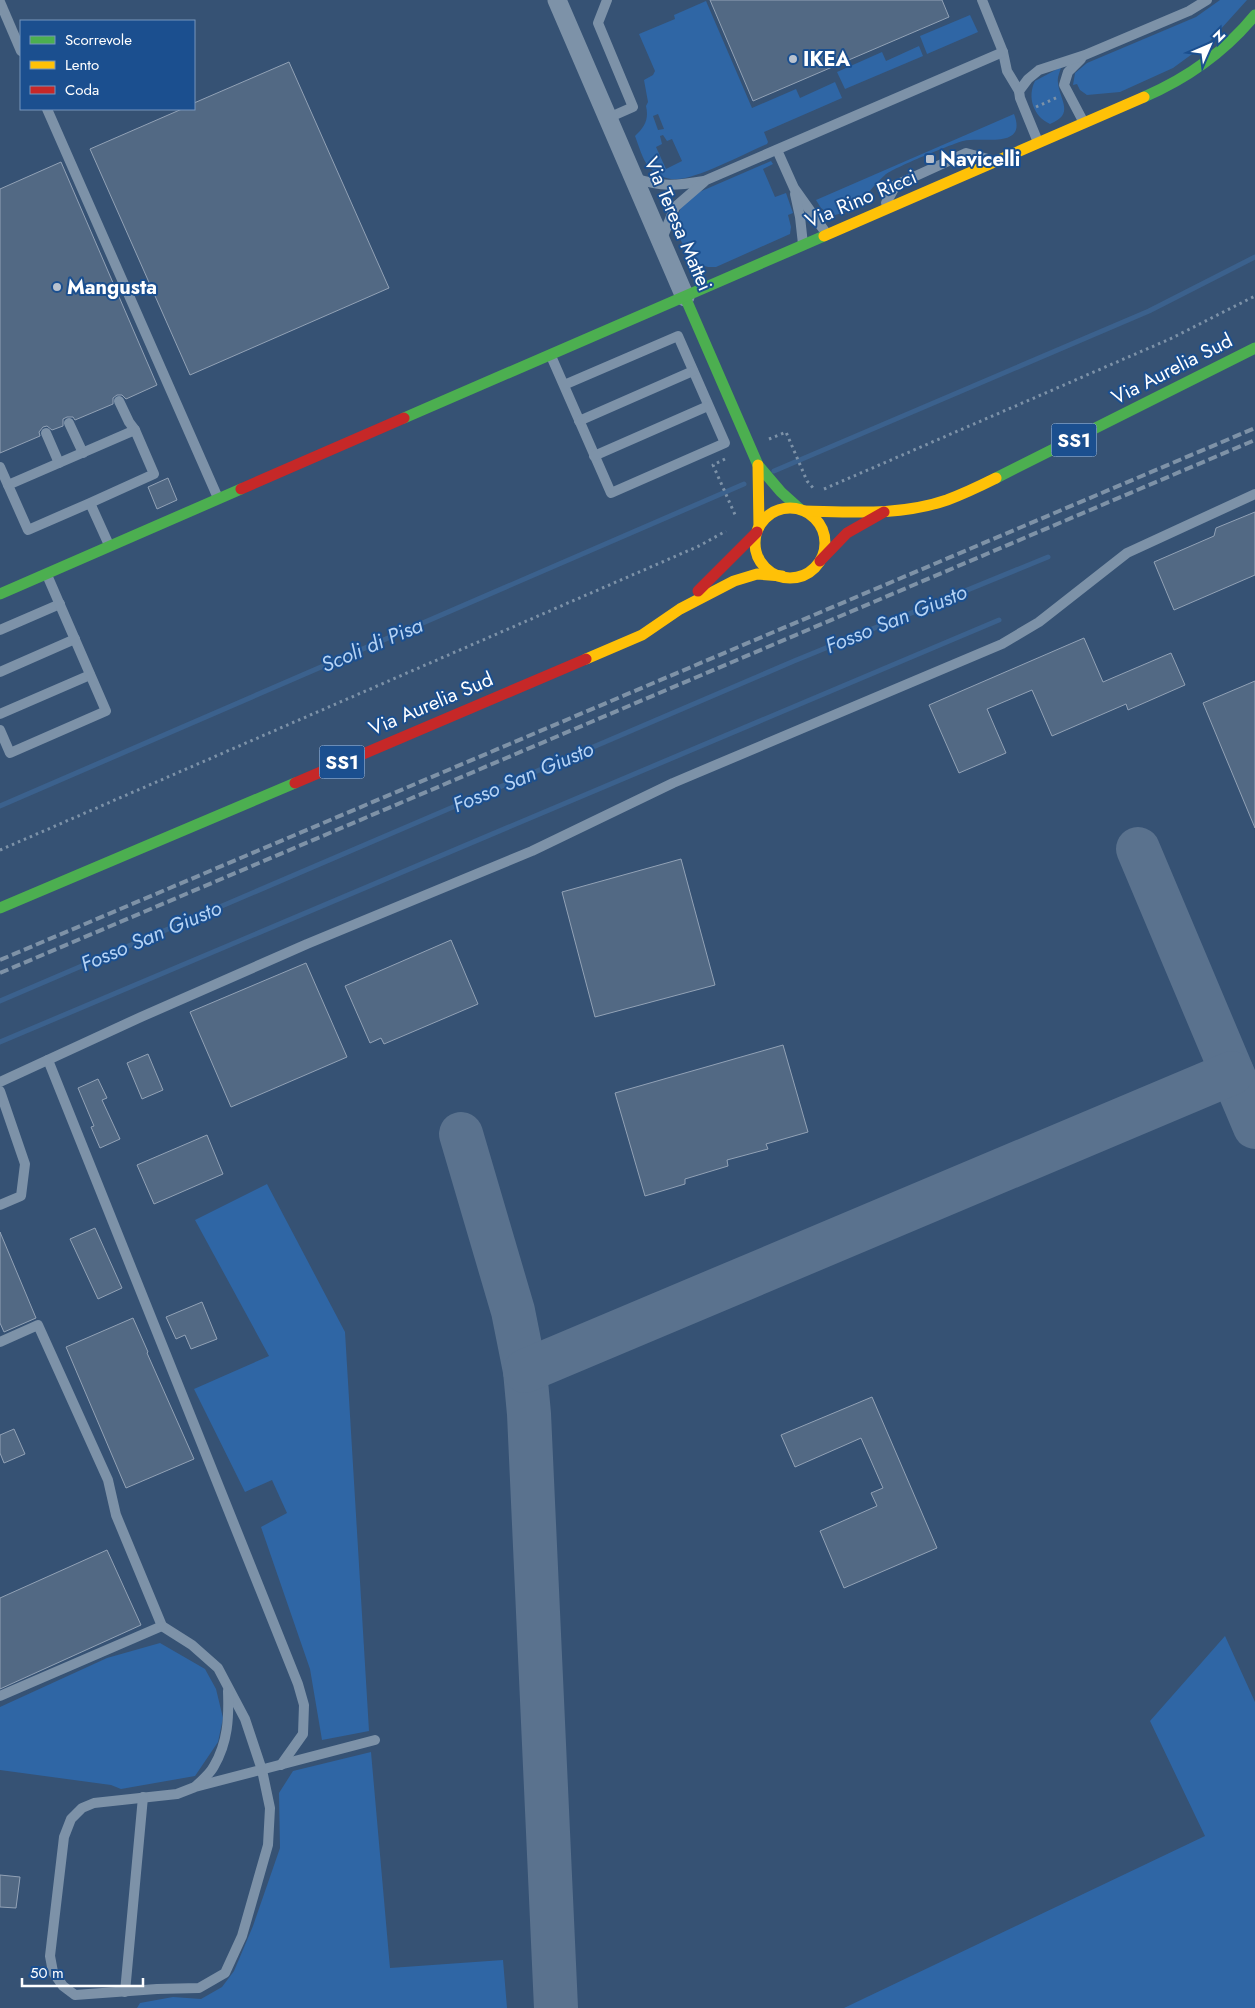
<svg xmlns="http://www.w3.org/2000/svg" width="1255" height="2008" font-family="Jost,sans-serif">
  <rect width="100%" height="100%" fill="#365274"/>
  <g fill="#2f66a5" fill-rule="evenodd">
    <path d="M 1220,0 L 1247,0 L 1210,41 L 1173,68 L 1120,92 L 1087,95 L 1080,90 L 1077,84 L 1073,85 L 1075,73 L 1087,63 L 1196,17 Z"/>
    <path d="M 706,1 L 752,108 L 796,89 L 800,98 L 835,82 L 842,98 L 764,132 L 768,142 L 767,144 C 746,153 697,179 677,179 C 667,180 656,175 649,167 C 642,159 639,146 635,136 C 645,127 649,119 646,106 L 648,102 L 644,80 L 653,75 L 655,71 L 639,34 L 675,19 L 674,15 ZM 658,114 L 664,129 L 658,130 L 653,116 ZM 663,135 L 667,141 L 672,139 L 682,161 L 666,169 L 656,147 L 662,144 L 660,136 Z"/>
    <path d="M 970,15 L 978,32 L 927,54 L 920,36 Z"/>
    <path d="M 919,46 L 923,56 L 845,89 L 837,72 L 882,52 L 886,61 Z"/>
    <path d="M 1061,67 C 1060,72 1057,77 1058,83 C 1060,101 1075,114 1050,124 C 1033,116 1027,97 1035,81 Z"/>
    <path d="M 1014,114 C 1028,150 981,136 963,141 C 952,144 893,168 885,175 C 874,184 865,199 853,208 C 847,212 838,214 832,216 L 821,208 L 816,200 Z"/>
    <path d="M 771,161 L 773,164 L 763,169 L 775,197 L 786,193 L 793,213 L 788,215 L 791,227 L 790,234 L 716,267 L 708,267 L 694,263 L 689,258 L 677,232 L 678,216 L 681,207 L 697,193 Z"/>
    <path d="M 267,1184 L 345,1332 L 369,1731 L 322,1740 L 310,1669 L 261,1527 L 287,1513 L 272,1480 L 245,1492 L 194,1389 L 269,1356 L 195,1220 Z"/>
    <path d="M 1225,1636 L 1255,1702 L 1255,2008 L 844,2008 L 1205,1836 L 1150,1721 Z"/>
    <path d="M 160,1643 L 205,1669 L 216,1689 L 223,1718 L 218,1742 L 195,1776 L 121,1789 L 111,1785 L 0,1770 L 0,1707 L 107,1658 Z"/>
    <path d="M 371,1752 L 390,1968 L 503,1960 L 507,2008 L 137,2008 L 140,2003 L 173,1997 L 201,1999 L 222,1987 L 234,1971 L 253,1926 L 280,1848 L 279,1793 L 293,1771 Z"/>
  </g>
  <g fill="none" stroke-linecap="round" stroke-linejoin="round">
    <g stroke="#3b618d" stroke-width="5">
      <path d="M 774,471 L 1149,311 L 1255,257"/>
      <path d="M 0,806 L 744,484"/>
      <path d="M 0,1001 L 794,661 L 1048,557"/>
      <path d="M 0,1042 L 999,620"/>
    </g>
    <g stroke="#5a728e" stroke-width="44">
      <path d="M 1138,849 L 1255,1127"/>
      <path d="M 461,1134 L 513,1311 L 525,1371 L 529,1414 L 556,2008"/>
      <path d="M 525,1371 L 1232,1073"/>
    </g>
  </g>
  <g fill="#526984" stroke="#92a2b6">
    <path d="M 710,0 L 942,0 L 949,17 L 753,101 Z"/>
    <path d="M 289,62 L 389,288 L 190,375 L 90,149 L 182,109 L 194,109 L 194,103 Z"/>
    <path d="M 61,162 L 157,385 L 126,399 L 122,395 L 117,395 L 113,398 L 113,404 L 75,420 L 73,417 L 67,417 L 63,419 L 63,426 L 52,430 L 47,426 L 43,427 L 39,432 L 40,436 L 0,453 L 0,189 Z"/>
    <path d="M 168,478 L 177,500 L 157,509 L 148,487 Z"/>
    <path d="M 1255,512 L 1255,575 L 1174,610 L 1154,562 L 1214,536 L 1216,528 Z"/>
    <path d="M 1084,638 L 1103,682 L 1171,653 L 1185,685 L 1128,710 L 1126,704 L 1052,736 L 1032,690 L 987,709 L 1006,753 L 959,773 L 929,705 Z"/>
    <path d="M 1255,681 L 1255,828 L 1203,703 Z"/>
    <path d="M 681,859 L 715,985 L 595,1017 L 562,892 Z"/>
    <path d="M 451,940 L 478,1004 L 384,1044 L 381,1038 L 370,1043 L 345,986 Z"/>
    <path d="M 306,963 L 347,1057 L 231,1107 L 190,1012 Z"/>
    <path d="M 783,1045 L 808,1132 L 766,1144 L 768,1149 L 727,1160 L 728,1166 L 685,1179 L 685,1184 L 645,1196 L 615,1093 Z"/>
    <path d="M 148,1054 L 163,1090 L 142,1099 L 127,1063 Z"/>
    <path d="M 98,1079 L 107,1098 L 102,1100 L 120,1139 L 100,1148 L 91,1127 L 94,1126 L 78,1088 Z"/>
    <path d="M 207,1135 L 223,1174 L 154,1204 L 137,1165 Z"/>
    <path d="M 95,1228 L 122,1288 L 98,1299 L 70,1239 Z"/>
    <path d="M 0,1232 L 36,1318 L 4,1332 L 0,1323 Z"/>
    <path d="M 202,1302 L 217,1339 L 191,1349 L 185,1335 L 176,1339 L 166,1317 Z"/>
    <path d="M 133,1318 L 148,1352 L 147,1353 L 194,1459 L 126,1488 L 66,1347 Z"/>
    <path d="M 872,1397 L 937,1548 L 844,1588 L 820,1531 L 877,1506 L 871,1493 L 883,1488 L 861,1438 L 795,1467 L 781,1435 Z"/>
    <path d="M 14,1429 L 25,1454 L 4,1463 L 0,1453 L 0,1435 Z"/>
    <path d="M 107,1550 L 141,1625 L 0,1689 L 0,1598 Z"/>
    <path d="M 0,1875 L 20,1877 L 16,1908 L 0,1907 Z"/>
  </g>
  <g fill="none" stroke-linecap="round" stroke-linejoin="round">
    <g stroke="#7d92a8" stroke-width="3" stroke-dasharray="2.5 4" stroke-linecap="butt">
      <path d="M 1036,107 L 1058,97"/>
      <path d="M 769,439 L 786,432 L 807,481 L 814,489"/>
      <path d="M 725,459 L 713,465 L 736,517"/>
      <path d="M 824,489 L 1170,339 L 1255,296"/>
      <path d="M 0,850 L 699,546 L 726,531"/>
    </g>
    <g stroke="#7d92a8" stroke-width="10">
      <path d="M 607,0 L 598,23 L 633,107 L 608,118"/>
      <path d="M 982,0 L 1003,52 L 1007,71 L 1019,91"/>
      <path d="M 0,2 L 21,51"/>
      <path d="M 1081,59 L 1068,72 L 1064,85 L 1083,121"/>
      <path d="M 47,109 L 218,498"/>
      <path d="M 1038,142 L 1020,98 L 1019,91 L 1028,79 L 1039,70 L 1085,55 L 1189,11 L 1207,0"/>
      <path d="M 777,150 L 794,188 L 826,233"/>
      <path d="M 634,178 C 662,187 675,186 704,181 L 1003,52"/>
      <path d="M 795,194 L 800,217 L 803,244"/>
      <path d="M 886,203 L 896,185 L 966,153 L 988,159"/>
      <path d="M 661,241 L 675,207 L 704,182"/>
      <path d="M 551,356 L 611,493 L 725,443 L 678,336 L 564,385"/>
      <path d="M 119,401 L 129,422 L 135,430"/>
      <path d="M 579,421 L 693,371"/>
      <path d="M 69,423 L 83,453"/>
      <path d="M 46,433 L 59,463"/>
      <path d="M 594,456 L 708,406"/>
      <path d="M 0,467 L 8,485"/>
      <path d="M 90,503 L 28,530 L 8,485 L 135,430 L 154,474 L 90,503 L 109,545"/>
      <path d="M 0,630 L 60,604"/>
      <path d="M 0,672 L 75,639"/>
      <path d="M 0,714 L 90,675"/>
      <path d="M 0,730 L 10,753 L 106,711 L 47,575"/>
      <path d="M 48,1060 L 298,1684 L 304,1705 L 303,1734 L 281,1765"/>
      <path d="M 0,1082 L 141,1017 L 307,944 L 532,851 L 673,783 L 1002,644 L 1039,622 L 1127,553 L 1255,494"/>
      <path d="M 0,1091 L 25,1164 L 21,1196 L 0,1205"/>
      <path d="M 0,1342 L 38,1325 L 108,1480 L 116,1515 L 162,1626 L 0,1696"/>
      <path d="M 162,1626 L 192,1645 L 218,1668 L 245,1719 L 262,1770 L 270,1808 L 268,1845 L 242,1936 L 225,1973 L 199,1988 L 157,1989 L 75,1995 L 63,1986 L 53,1972 L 50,1956 L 64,1837 L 71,1819 L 82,1808 L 94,1803 L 177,1794 L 195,1787 L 375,1740"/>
      <path d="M 196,1786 C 202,1780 210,1774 214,1766 C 228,1742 229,1718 228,1691"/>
      <path d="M 125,1992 L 143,1797"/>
    </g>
    <path stroke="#7d92a8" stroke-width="19" d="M 557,0 L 685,297"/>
    <g stroke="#4caf50" stroke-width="11">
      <path d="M 1144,97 C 1188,78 1224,53 1255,15"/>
      <path d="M 685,297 L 758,465 L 781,492 L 801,510"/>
      <path d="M 404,418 L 824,236"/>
      <path d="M 996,478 L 1255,348"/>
      <path d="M 0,594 L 241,489"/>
      <path d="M 0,908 L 295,783"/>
    </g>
    <g stroke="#ffc107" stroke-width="11">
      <path d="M 824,236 L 1144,97"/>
      <path d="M 758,465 L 759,527"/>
      <circle cx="790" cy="543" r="35"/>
      <path d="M 805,511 C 852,512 901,516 947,500 C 963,494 980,486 996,478"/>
      <path d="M 586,659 L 642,635 L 680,609 L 734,581 L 757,574 L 782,576"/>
    </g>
    <g stroke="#c62828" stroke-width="11">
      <path d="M 241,489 L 404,418"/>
      <path d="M 820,561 L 847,533 L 884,512"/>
      <path d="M 698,591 L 757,532"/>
      <path d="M 295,783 L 586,659"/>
    </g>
    <g stroke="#7e92a7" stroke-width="4" stroke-dasharray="9 4" stroke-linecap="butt">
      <path d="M 0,960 L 1255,428"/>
      <path d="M 0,973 L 1255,440"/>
    </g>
  </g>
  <g fill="#b9c2ce" stroke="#1b4f8f" stroke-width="2">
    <circle cx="793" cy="59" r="5"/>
    <rect x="925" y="154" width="10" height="10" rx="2.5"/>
    <circle cx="57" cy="287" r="5"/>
  </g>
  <g text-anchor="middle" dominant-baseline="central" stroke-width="4" stroke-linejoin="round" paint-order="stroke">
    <g fill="#1b4f8f" stroke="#bbcadd" stroke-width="1">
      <rect x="1051.5" y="423.5" width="45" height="33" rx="4"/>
      <rect x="319.5" y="745.5" width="45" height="33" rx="4"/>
    </g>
    <g font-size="19" font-weight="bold" fill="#fff">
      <text x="1074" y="440">SS1</text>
      <text x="342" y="762">SS1</text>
    </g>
    <g font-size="20" font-weight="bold" fill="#fff" stroke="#1b4f8f" text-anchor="start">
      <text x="803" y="59">IKEA</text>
      <text x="940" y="159">Navicelli</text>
      <text x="67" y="287">Mangusta</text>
    </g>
    <g font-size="20" fill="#fff" stroke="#1b4f8f">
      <text transform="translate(861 199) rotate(-23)">Via Rino Ricci</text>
      <text transform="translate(678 224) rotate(67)">Via Teresa Mattei</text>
      <text transform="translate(1172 369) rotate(-27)">Via Aurelia Sud</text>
      <text transform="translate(431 704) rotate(-23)">Via Aurelia Sud</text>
    </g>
    <g font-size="21" font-style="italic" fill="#b5d3f5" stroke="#1b4f8f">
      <text transform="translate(896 619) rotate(-22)">Fosso San Giusto</text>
      <text transform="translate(372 645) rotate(-23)">Scoli di Pisa</text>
      <text transform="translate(523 777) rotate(-23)">Fosso San Giusto</text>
      <text transform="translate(151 936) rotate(-23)">Fosso San Giusto</text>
    </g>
  </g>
  <rect x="20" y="20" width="175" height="90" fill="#1b4f8f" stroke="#7695bc"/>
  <rect x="30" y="36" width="25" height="8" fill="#4caf50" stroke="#7695bc"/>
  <text x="65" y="45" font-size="15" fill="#ffffff">Scorrevole</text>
  <rect x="30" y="61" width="25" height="8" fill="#ffc107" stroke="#7695bc"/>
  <text x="65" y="70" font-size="15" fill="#ffffff">Lento</text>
  <rect x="30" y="86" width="25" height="8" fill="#c62828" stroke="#7695bc"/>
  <text x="65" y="95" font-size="15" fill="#ffffff">Coda</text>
  <g transform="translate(1210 45) rotate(45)" stroke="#1b4f8f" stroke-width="4" paint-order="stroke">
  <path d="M0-4L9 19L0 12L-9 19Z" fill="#ffffff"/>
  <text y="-8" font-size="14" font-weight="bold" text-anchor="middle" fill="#ffffff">N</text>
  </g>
  <path d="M22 1978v8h121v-8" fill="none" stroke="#ffffff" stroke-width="2.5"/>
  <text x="30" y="1978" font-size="15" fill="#ffffff" stroke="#1b4f8f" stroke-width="4" paint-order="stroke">50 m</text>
</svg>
